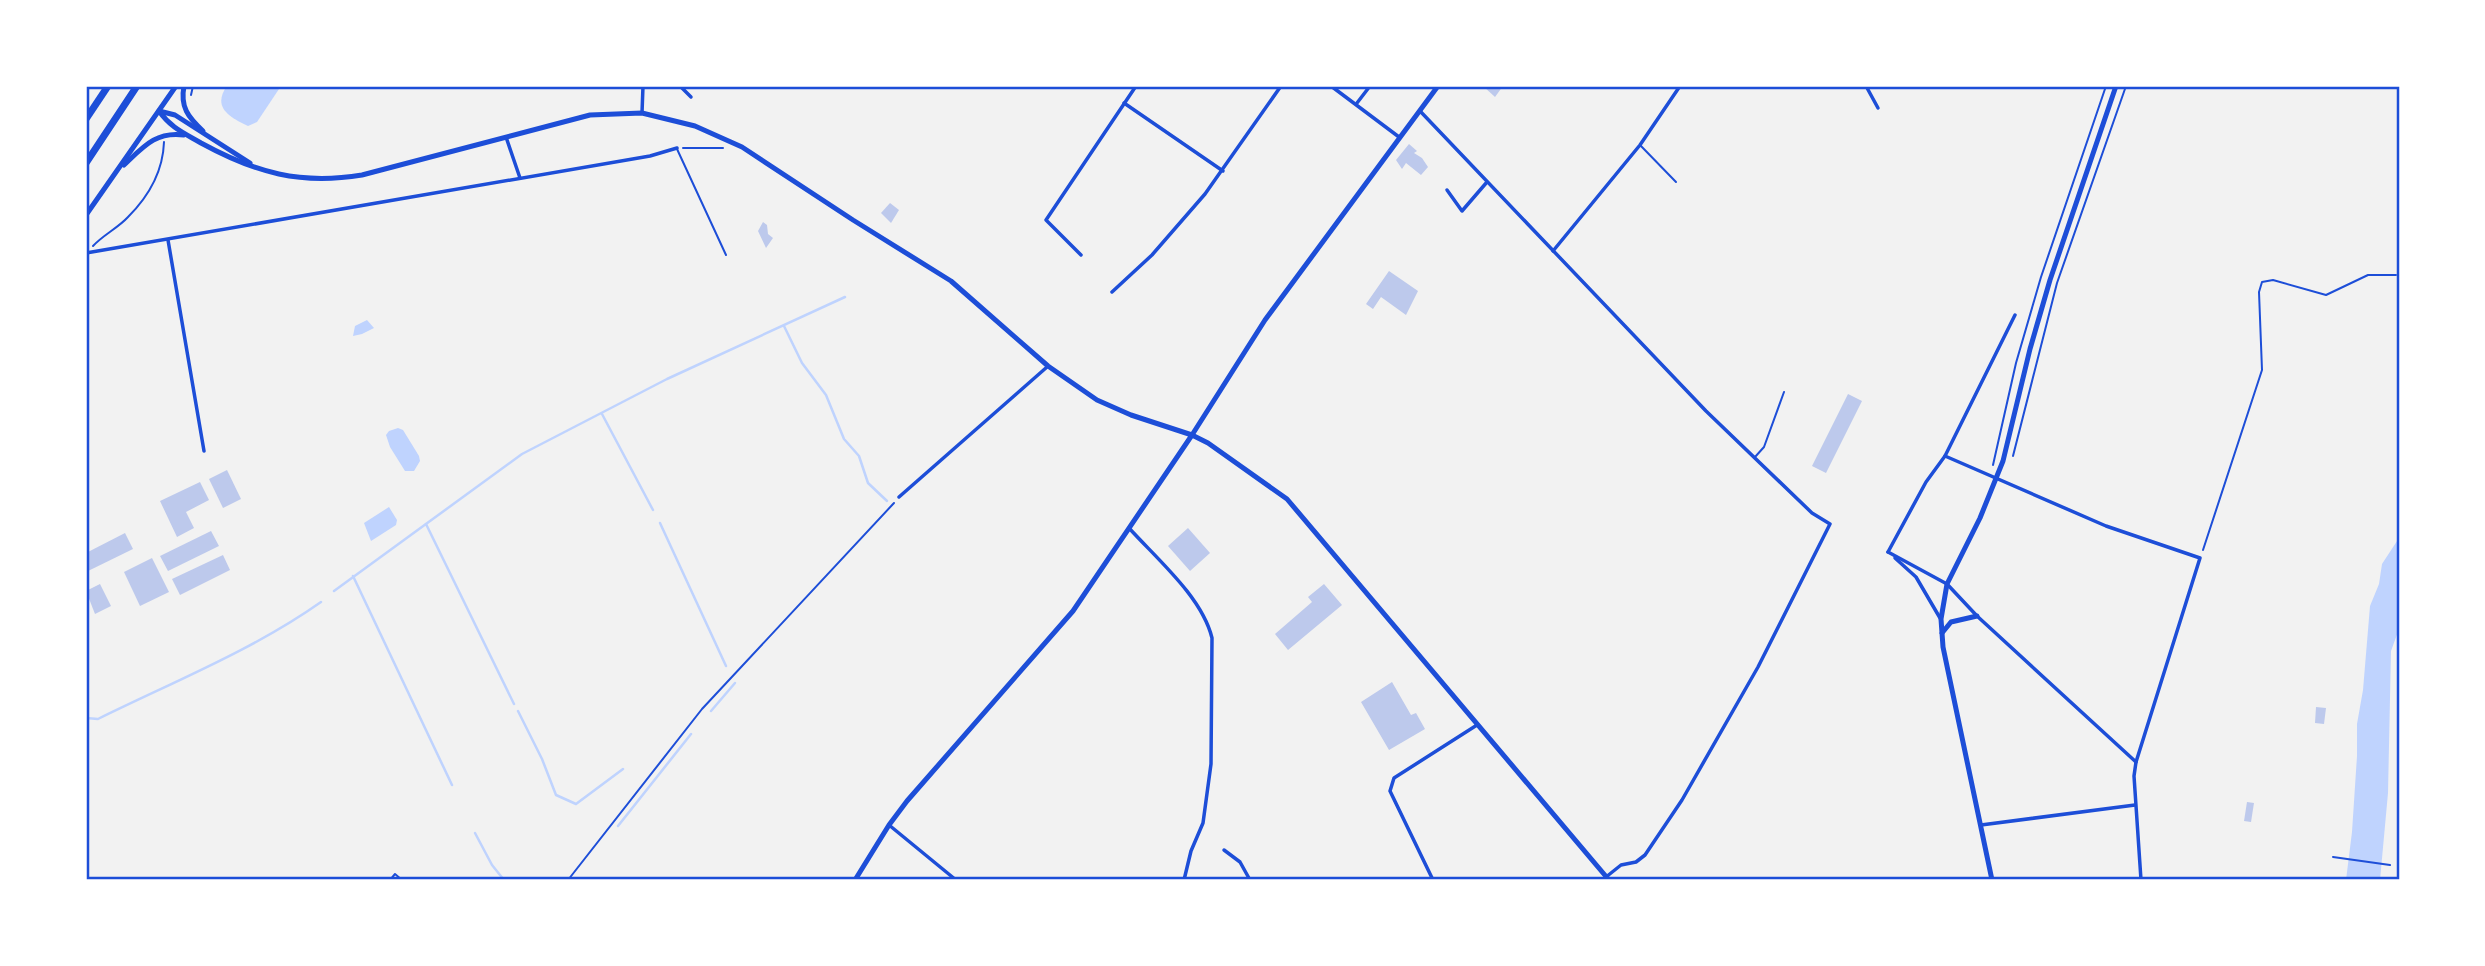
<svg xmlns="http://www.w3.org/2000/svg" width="2485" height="966" font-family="Ubuntu,sans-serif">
  <rect width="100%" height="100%" fill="#f2f2f2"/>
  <g fill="#bfd3fe">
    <path d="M 227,86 L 281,86 L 257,122 L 248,126 C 229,117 212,107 227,86 Z"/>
    <path d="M 367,320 L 374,328 L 362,334 L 353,336 L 355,326 Z"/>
    <path d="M 398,428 L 403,430 L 419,456 L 420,461 L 414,471 L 405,471 L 390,447 L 386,435 L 389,431 Z"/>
    <path d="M 389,507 L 397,520 L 396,525 L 371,541 L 364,523 Z"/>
    <path d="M 2399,538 L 2399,629 L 2391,651 L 2388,793 L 2380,880 L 2346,880 L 2352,832 L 2357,756 L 2357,724 L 2363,690 L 2370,606 L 2379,584 L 2382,564 Z"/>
  </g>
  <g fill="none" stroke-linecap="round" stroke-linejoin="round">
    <g stroke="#bfd3fe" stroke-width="2.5">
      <path d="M 784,326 L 802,363 L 826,395 L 844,439 L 859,456 L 868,483 L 887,501"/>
      <path d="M 602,414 L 653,510"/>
      <path d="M 660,523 L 726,666"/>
      <path d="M 426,524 L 514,704"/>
      <path d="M 353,576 L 452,785"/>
      <path d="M 334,591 L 522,454 L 667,379 L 845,297"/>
      <path d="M 518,711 L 542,759 L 556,795 L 576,804 L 623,769"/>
      <path d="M 711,711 L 735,683"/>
      <path d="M 86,718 L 98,719 C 173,682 253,650 321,602"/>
      <path d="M 618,826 L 691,734"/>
      <path d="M 475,833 L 492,865 L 504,880"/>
    </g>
  </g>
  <g fill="#bdc9ec">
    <path d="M 1483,86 L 1503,86 L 1495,97 Z"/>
    <path d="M 1409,144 L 1417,151 L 1414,153 L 1422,158 L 1428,167 L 1421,175 L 1406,163 L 1402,169 L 1396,160 Z"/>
    <path d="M 890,203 L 899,210 L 891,223 L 881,213 Z"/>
    <path d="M 763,222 L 767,225 L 768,234 L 773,238 L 766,248 L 758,231 Z"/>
    <path d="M 1389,271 L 1418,291 L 1406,315 L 1381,297 L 1373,309 L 1366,304 Z"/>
    <path d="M 1848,394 L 1862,401 L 1826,473 L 1812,466 Z"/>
    <path d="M 227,470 L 241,499 L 223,508 L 209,479 Z"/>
    <path d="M 200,482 L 209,500 L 186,512 L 194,528 L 177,537 L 160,501 Z"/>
    <path d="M 1188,528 L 1210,553 L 1190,571 L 1168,546 Z"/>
    <path d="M 211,531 L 219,546 L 168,571 L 160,556 Z"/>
    <path d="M 125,533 L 133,549 L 86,572 L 86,553 Z"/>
    <path d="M 223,555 L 230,570 L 180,595 L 172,579 Z"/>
    <path d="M 152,558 L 169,592 L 140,606 L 124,572 Z"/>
    <path d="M 100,584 L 111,606 L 95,614 L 86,591 Z"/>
    <path d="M 1324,584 L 1342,605 L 1288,650 L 1275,634 L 1312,602 L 1308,597 Z"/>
    <path d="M 1392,682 L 1411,715 L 1416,713 L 1425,729 L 1389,750 L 1361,702 Z"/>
    <path d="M 2316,707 L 2326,708 L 2324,724 L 2315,723 Z"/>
    <path d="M 2247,802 L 2254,803 L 2251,822 L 2244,821 Z"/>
  </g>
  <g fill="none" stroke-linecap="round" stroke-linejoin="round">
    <g stroke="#1d4ed8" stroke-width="2">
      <path d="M 191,95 L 193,86"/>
      <path d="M 683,148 L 723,148"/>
      <path d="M 93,246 C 103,235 118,228 128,217 C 149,196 163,171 164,142"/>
      <path d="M 2013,456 L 2057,283 L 2126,86"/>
      <path d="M 1993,465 L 2016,363 L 2041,277 L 2106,86"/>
      <path d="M 2203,550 L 2262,370 L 2259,292 L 2262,282 L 2273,280 L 2326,295 L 2368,275 L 2396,275"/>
      <path d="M 2333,857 L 2390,865"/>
      <path d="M 390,880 L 395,874 L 402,880"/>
      <path d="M 568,880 L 702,709 L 894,503"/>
    </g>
    <g stroke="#1d4ed8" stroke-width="2">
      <path d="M 1640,145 L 1676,182"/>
      <path d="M 677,149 L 726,255"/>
      <path d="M 1755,457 L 1764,447 L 1784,392"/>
    </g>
    <g stroke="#1d4ed8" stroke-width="3.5">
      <path d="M 680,86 L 691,97"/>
      <path d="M 1331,86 L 1399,137"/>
      <path d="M 1866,86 L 1878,108"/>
      <path d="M 1124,103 L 1223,171"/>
      <path d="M 1357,103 L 1370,86"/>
      <path d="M 1420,111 L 1706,411 L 1812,513 L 1830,524 L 1758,667 L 1682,800 L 1645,855 L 1636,862 L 1621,865 L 1606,877"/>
      <path d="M 642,113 L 643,86"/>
      <path d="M 506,137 L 520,178"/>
      <path d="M 1447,190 L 1462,211 L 1487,182"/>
      <path d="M 168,240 L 204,451"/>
      <path d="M 1553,251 L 1640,145 L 1680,86"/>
      <path d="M 86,253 L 650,156 L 677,148"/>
      <path d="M 1081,255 L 1046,220 L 1136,86"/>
      <path d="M 1112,292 L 1152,255 L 1205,194 L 1281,86"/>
      <path d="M 1945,456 L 2106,526 L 2200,558 L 2136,762 L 2134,776 L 2141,880"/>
      <path d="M 899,497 L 1047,367"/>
      <path d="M 1129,528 C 1157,559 1202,597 1212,638 L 1211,764 L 1203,823 L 1191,851 L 1184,880"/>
      <path d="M 1888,552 L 1947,584 L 1977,616 L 2136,762"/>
      <path d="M 1888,552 L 1926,482 L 1945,456 L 2015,315"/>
      <path d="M 1895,558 L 1916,577 L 1940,618"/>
      <path d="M 889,825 L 956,880"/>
      <path d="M 1981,825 L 2135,805"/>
      <path d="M 1224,850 L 1240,862 L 1250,880"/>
      <path d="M 1433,880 L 1390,791 L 1394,778 L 1477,725"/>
    </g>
    <path stroke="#1d4ed8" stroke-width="5" d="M 855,880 L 889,825 L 907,801 L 1073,611 L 1192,435 L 1208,443 L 1287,499 L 1609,880"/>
    <g stroke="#1d4ed8" stroke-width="5">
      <path d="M 184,86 C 180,107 188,117 203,131"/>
      <path d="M 159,111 C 171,128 184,133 201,143 C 256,173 300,185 362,175 L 590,115 L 642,113 L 695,126 L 742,147 L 853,220 L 951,281 L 1048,366 L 1097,400 L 1131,415 L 1192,435 L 1265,320 L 1438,86"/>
      <path d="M 159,111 L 175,115 L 250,163"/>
      <path d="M 124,165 C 143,147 156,131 184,135"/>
      <path d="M 86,215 L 176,86"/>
      <path d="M 1942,633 L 1951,622 L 1977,616"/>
      <path d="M 1992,880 L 1943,647 L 1941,619 L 1947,584 L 1980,518 L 2003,461 L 2030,349 L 2050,280 L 2116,86"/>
    </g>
    <g stroke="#1d4ed8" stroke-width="7">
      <path d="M 86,119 L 108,86"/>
      <path d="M 86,163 L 137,86"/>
    </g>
  </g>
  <rect width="2485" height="966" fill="none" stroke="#ffffff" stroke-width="175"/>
  <rect x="88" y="88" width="2310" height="790" fill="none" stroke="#1d4ed8" stroke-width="2.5"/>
</svg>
